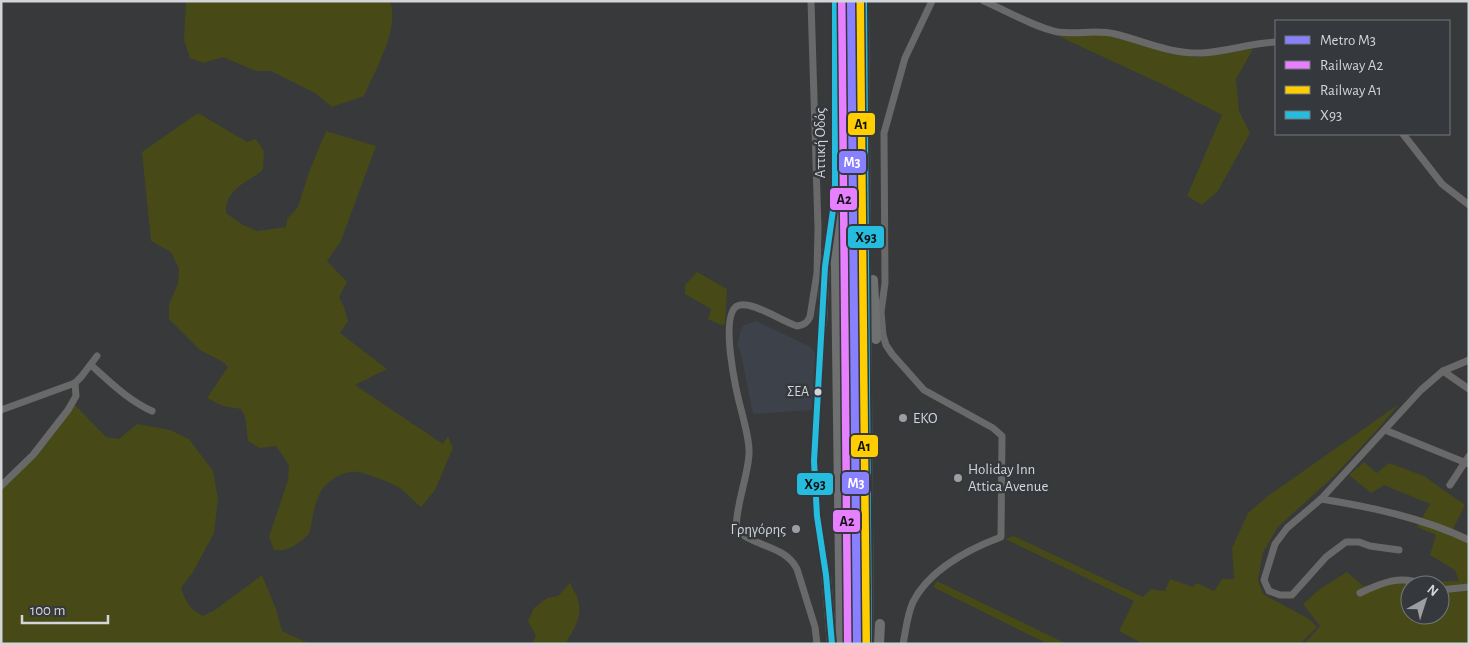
<svg xmlns="http://www.w3.org/2000/svg" width="1470" height="645" font-family="'Alegreya Sans',sans-serif">
  <rect width="100%" height="100%" fill="#37393b"/>
  <g fill="#3c414a">
    <path d="M 840,1 L 855,1 L 861,644 L 846,644 Z"/>
    <path d="M 756,321 L 809,346 L 815,352 L 817,358 L 813,410 L 753,414 L 740,350 L 737,345 L 741,330 L 744,325 Z"/>
  </g>
  <g fill="#474a16" fill-rule="evenodd">
    <path d="M 186,1 L 390,1 C 400,29 375,70 364,96 L 332,107 L 315,93 L 271,71 L 256,71 L 223,57 L 203,63 L 190,58 L 184,40 Z"/>
    <path d="M 1101,34 L 1165,51 L 1196,57 L 1253,49 L 1236,79 L 1239,111 L 1250,133 L 1218,191 L 1202,205 L 1187,196 L 1222,115 L 1168,87 L 1058,36 Z"/>
    <path d="M 198,113 L 247,142 L 256,139 L 264,151 L 263,170 C 247,183 225,189 226,213 L 243,225 L 257,231 L 286,227 L 287,219 L 298,207 L 309,172 L 326,131 L 376,146 L 341,241 L 327,261 L 347,282 L 339,297 L 344,307 L 348,321 L 340,333 L 387,369 L 355,385 L 443,444 L 448,436 L 453,448 L 435,490 L 421,507 C 412,501 407,492 398,487 C 392,483 365,473 358,472 C 344,470 326,481 320,493 C 313,506 313,520 309,534 C 298,544 289,552 274,550 L 269,537 L 288,480 L 289,465 L 276,446 L 259,448 L 248,441 L 245,416 L 241,409 L 223,406 L 207,398 L 228,367 L 223,362 L 200,350 L 169,319 L 169,305 L 178,283 L 179,269 L 171,252 L 151,241 L 142,152 Z"/>
    <path d="M 697,272 L 727,289 L 725,324 L 721,325 L 708,319 L 711,309 L 685,294 L 685,285 Z"/>
    <path d="M 1399,404 L 1378,429 L 1333,477 L 1278,527 L 1263,552 L 1258,580 L 1263,594 L 1309,619 L 1317,627 L 1300,644 L 1143,644 L 1119,631 L 1134,601 L 1005,539 L 1014,536 L 1143,597 L 1151,589 L 1165,591 L 1170,579 L 1193,587 L 1197,583 L 1214,591 L 1222,579 L 1234,579 L 1232,548 L 1248,513 L 1268,496 Z"/>
    <path d="M 75,405 L 106,437 L 119,439 L 137,424 L 170,430 L 189,439 L 213,471 L 218,499 L 214,533 L 193,572 L 181,588 C 185,601 191,610 203,616 L 215,610 L 262,575 L 276,609 L 282,631 L 310,644 L 1,644 L 1,489 C 31,465 53,435 75,405 Z"/>
    <path d="M 1364,462 L 1377,473 L 1389,463 L 1424,476 L 1465,505 L 1453,529 L 1469,536 L 1469,644 L 1304,644 L 1320,626 L 1303,604 L 1320,589 L 1347,572 L 1363,586 L 1394,583 L 1459,581 L 1455,570 L 1430,555 L 1436,535 L 1417,527 L 1430,504 L 1384,485 L 1371,493 L 1349,475 ZM 1410,585 L 1440,585 L 1440,615 L 1410,615 Z"/>
    <path d="M 937,581 L 1067,644 L 1048,644 L 933,587 Z"/>
    <path d="M 571,582 C 571,589 575,591 577,597 C 584,616 574,629 565,644 L 532,644 L 536,636 L 528,621 L 534,608 L 547,598 L 558,596 Z"/>
  </g>
  <g fill="none" stroke-linecap="round" stroke-linejoin="round">
    <g stroke="#686968" stroke-width="7">
      <path d="M 811,1 L 818,228 L 817,273 L 810,317 C 807,323 804,325 797,326 C 783,322 750,299 737,306 C 719,317 737,395 742,413 C 745,426 750,441 749,455 C 747,480 736,504 736,530 C 754,547 785,545 797,569 L 815,627 L 817,644"/>
      <path d="M 984,1 C 1007,11 1034,27 1058,32 C 1077,35 1096,29 1115,34 C 1144,41 1170,54 1201,53 C 1226,52 1251,43 1276,42"/>
      <path d="M 1403,134 L 1442,184 L 1469,205"/>
      <path d="M 91,365 C 110,382 128,400 152,411"/>
      <path d="M 1443,371 L 1469,389"/>
      <path d="M 1,410 L 75,383 L 81,377 L 97,356"/>
      <path d="M 1385,430 L 1469,464"/>
      <path d="M 1450,485 L 1469,456"/>
      <path d="M 1,486 L 33,455 L 68,410 L 76,396 L 75,383"/>
      <path d="M 1321,499 C 1371,507 1423,518 1469,540"/>
      <path d="M 1399,550 L 1370,546 L 1359,542 L 1346,542 L 1326,557 L 1292,595 L 1280,595 L 1269,591 L 1264,580 L 1275,544 L 1287,528 L 1321,499 L 1421,390 L 1443,371 L 1469,360"/>
      <path d="M 1440,590 L 1469,587"/>
      <path d="M 1360,593 C 1381,583 1401,574 1424,585"/>
      <path d="M 903,644 C 906,630 907,615 913,602 C 929,570 969,549 1001,537 L 1002,436 L 993,428 L 924,390 L 892,354 L 886,345 L 883,335 L 881,312 L 885,283 L 884,133 L 905,58 L 932,1"/>
    </g>
    <g stroke="#6f7070" stroke-width="10">
      <path d="M 835,1 L 835,196 L 841,644"/>
      <path d="M 864,1 L 869,644"/>
      <path d="M 873,280 L 876,339"/>
      <path d="M 822,324 L 825,267 L 831,227"/>
      <path d="M 826,575 L 832,644"/>
      <path d="M 879,644 L 880,624"/>
    </g>
    <defs>
      <g id="bus-1">
        <path d="M 864,1 L 869,644"/>
        <path d="M 832,644 L 826,575 L 817,516 L 814,461 L 825,267 L 835,196 L 835,1"/>
      </g>
    </defs>
    <use href="#bus-1" stroke="#35383d" stroke-width="10"/>
    <use href="#bus-1" stroke="#26bcdd" stroke-width="6"/>
    <defs>
      <path id="rail-1" d="M 842,1 L 848,644"/>
      <path id="rail-2" d="M 860,1 L 866,644"/>
    </defs>
    <use href="#rail-1" stroke="#35383d" stroke-width="11"/>
    <use href="#rail-2" stroke="#35383d" stroke-width="11"/>
    <use href="#rail-1" stroke="#e780ff" stroke-width="8"/>
    <use href="#rail-2" stroke="#ffcd00" stroke-width="8"/>
    <defs>
      <path id="metro-1" d="M 851,1 L 857,644"/>
    </defs>
    <use href="#metro-1" stroke="#35383d" stroke-width="11"/>
    <use href="#metro-1" stroke="#8880ff" stroke-width="8"/>
  </g>
  <circle fill="#d3d5d8" stroke="#35383d" stroke-width="2" cx="818" cy="392" r="4.5"/>
  <g fill="#9c9ea1" stroke="#35383d" stroke-width="2">
    <circle cx="903" cy="418" r="5"/>
    <circle cx="958" cy="478" r="5"/>
    <circle cx="796" cy="529" r="5"/>
  </g>
  <g text-anchor="middle" dominant-baseline="central" stroke-width="5" stroke-linejoin="round" paint-order="stroke">
    <g font-size="14" fill="#d3d5d8" stroke="#35383d" text-anchor="end">
      <text x="809" y="392">ΣΕΑ</text>
    </g>
    <g font-size="15" fill="#d3d5d8" stroke="#35383d">
      <text transform="translate(820 143) rotate(-90)">Αττική Οδός</text>
    </g>
    <g font-size="15" fill="#d3d5d8" stroke="#35383d" text-anchor="start">
      <text x="913" y="418">EKO</text>
      <text x="968" y="469">Holiday Inn<tspan x="968" dy="17">Attica Avenue</tspan></text>
      <text x="786" y="529" text-anchor="end">Γρηγόρης</text>
    </g>
  </g>
  <g stroke="#35383d" stroke-width="2">
    <rect x="847" y="112" width="29" height="24" rx="5" fill="#ffcd00"/>
    <rect x="838" y="150" width="29" height="24" rx="5" fill="#8880ff"/>
    <rect x="829" y="187" width="29" height="24" rx="5" fill="#e780ff"/>
    <rect x="847" y="225" width="38" height="24" rx="5" fill="#26bcdd"/>
    <rect x="850" y="434" width="29" height="24" rx="5" fill="#ffcd00"/>
    <rect x="841" y="471" width="29" height="24" rx="5" fill="#8880ff"/>
    <rect x="796" y="472" width="38" height="24" rx="5" fill="#26bcdd"/>
    <rect x="832" y="509" width="29" height="24" rx="5" fill="#e780ff"/>
  </g>
  <g font-size="14" text-anchor="middle" font-weight="bold" fill="#fff">
    <text x="852" y="167">Μ3</text>
    <text x="856" y="488">Μ3</text>
  </g>
  <g font-size="14" text-anchor="middle" font-weight="bold" fill="#111">
    <text x="861" y="129">A1</text>
    <text x="844" y="204">A2</text>
    <text x="866" y="242">X93</text>
    <text x="864" y="451">A1</text>
    <text x="815" y="489">X93</text>
    <text x="847" y="526">A2</text>
  </g>
  <rect width="1470" height="645" fill="none" stroke="#d3d5d8" stroke-width="5"/>
  <rect x="1275" y="20" width="175" height="115" fill="#35383d" stroke="#74777b"/>
  <rect x="1285" y="36" width="25" height="8" fill="#8880ff" stroke="#74777b"/>
  <text x="1320" y="45" font-size="15" fill="#d3d5d8">Metro Μ3</text>
  <rect x="1285" y="61" width="25" height="8" fill="#e780ff" stroke="#74777b"/>
  <text x="1320" y="70" font-size="15" fill="#d3d5d8">Railway A2</text>
  <rect x="1285" y="86" width="25" height="8" fill="#ffcd00" stroke="#74777b"/>
  <text x="1320" y="95" font-size="15" fill="#d3d5d8">Railway A1</text>
  <rect x="1285" y="111" width="25" height="8" fill="#26bcdd" stroke="#74777b"/>
  <text x="1320" y="120" font-size="15" fill="#d3d5d8">X93</text>
  <g transform="translate(1425 600) rotate(39)"><circle r="24" fill="#35383d" stroke="#74777b"/>
  <path d="M0-4L9 19L0 12L-9 19Z" fill="#9c9ea1"/>
  <text y="-8" font-size="14" font-weight="bold" text-anchor="middle" fill="#d3d5d8">N</text>
  </g>
  <path d="M22 615v8h86v-8" fill="none" stroke="#d3d5d8" stroke-width="2.5"/>
  <text x="30" y="615" font-size="15" fill="#d3d5d8" stroke="#35383d" stroke-width="4" paint-order="stroke">100 m</text>
</svg>
